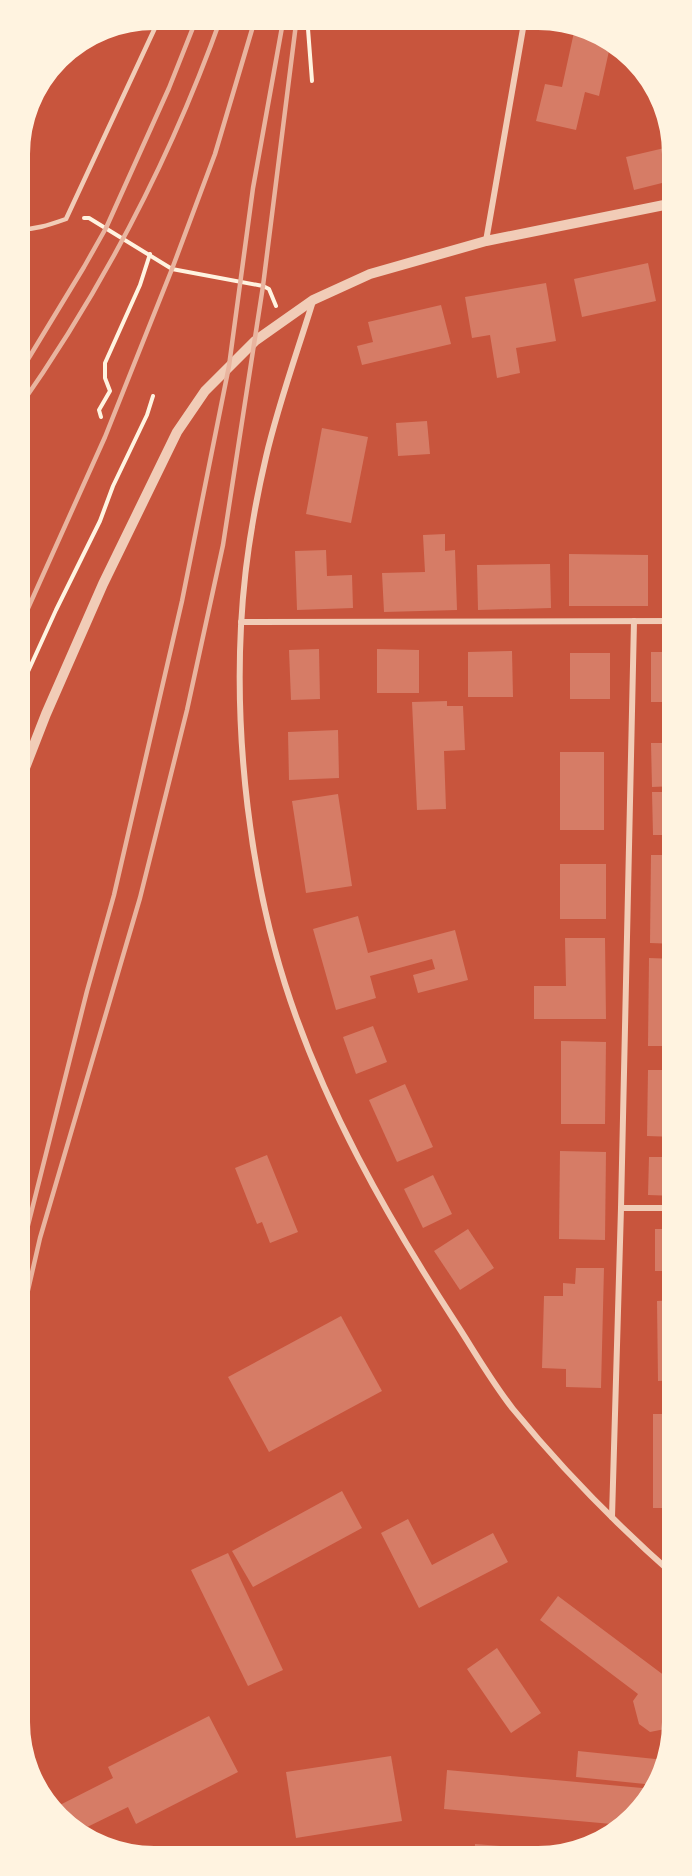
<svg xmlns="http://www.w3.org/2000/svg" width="692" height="1876" font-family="'Fira Sans',sans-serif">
  <rect width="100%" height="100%" fill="#c8553d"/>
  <g fill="#d67c66">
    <path d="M 576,23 L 611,42 L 599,96 L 585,92 L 576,130 L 536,121 L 545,84 L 562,87 Z"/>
    <path d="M 673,146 L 674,180 L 634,190 L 626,157 Z"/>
    <path d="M 648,263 L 656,301 L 582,317 L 574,279 Z"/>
    <path d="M 546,283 L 556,341 L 516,348 L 520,373 L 497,378 L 490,335 L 472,338 L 465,297 Z"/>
    <path d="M 441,305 L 451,344 L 362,365 L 357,346 L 373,342 L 368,322 Z"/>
    <path d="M 427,421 L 430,454 L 398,456 L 396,423 Z"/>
    <path d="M 322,428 L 368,437 L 351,523 L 306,514 Z"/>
    <path d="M 445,534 L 445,551 L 455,550 L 457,610 L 384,612 L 382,573 L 425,572 L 423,535 Z"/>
    <path d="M 326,550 L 327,576 L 352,575 L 353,608 L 297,610 L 295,551 Z"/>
    <rect x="662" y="553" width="13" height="51"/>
    <path d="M 569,554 L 648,555 L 648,606 L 569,606 Z"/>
    <path d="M 550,564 L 551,608 L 478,610 L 477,565 Z"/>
    <path d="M 319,649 L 320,699 L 291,700 L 289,650 Z"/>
    <path d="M 377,649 L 419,650 L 419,693 L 377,693 Z"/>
    <path d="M 512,651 L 513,697 L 468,697 L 468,652 Z"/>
    <rect x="651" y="652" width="24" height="50"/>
    <rect x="570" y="653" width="40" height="46"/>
    <path d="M 447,701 L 447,706 L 463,706 L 465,750 L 444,751 L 446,809 L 417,810 L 412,702 Z"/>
    <path d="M 338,730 L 339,778 L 289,780 L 288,732 Z"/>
    <path d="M 651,743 L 675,743 L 675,786 L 652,787 Z"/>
    <rect x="560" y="752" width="44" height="78"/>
    <path d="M 652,792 L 675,792 L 675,835 L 653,835 Z"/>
    <path d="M 338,794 L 352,886 L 306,893 L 292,801 Z"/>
    <path d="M 651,855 L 675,855 L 676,944 L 650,943 Z"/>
    <rect x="560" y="864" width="46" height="55"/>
    <path d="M 358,916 L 368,953 L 455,930 L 468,980 L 418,993 L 413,975 L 435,969 L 432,959 L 370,976 L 376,998 L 336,1010 L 313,929 Z"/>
    <path d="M 565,938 L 605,938 L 606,1019 L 534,1019 L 534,986 L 566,986 Z"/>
    <path d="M 649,958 L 676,959 L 676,1046 L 648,1046 Z"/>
    <path d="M 373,1026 L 387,1062 L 356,1074 L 343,1037 Z"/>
    <path d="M 561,1041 L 606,1042 L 605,1124 L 561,1124 Z"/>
    <path d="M 648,1070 L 676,1070 L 676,1137 L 647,1136 Z"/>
    <path d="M 405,1084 L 433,1147 L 397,1162 L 369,1100 Z"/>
    <path d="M 560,1151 L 606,1152 L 605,1240 L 559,1239 Z"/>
    <path d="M 267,1155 L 298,1232 L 270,1243 L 262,1222 L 257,1224 L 235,1168 Z"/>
    <path d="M 649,1157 L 676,1157 L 676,1196 L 648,1195 Z"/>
    <path d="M 433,1175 L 452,1214 L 423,1228 L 404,1189 Z"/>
    <path d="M 468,1229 L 494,1268 L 460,1290 L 434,1251 Z"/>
    <rect x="655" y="1229" width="21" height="42"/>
    <path d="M 576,1268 L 604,1268 L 601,1388 L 566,1387 L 566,1369 L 542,1368 L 544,1296 L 563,1296 L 563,1283 L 575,1284 Z"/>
    <path d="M 676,1300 L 676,1380 L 658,1381 L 657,1301 Z"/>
    <path d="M 341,1316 L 382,1391 L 269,1452 L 228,1377 Z"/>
    <rect x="653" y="1414" width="23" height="94"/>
    <path d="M 342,1491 L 362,1528 L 253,1587 L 232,1551 Z"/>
    <path d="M 408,1519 L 432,1565 L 493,1533 L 508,1562 L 419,1608 L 381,1533 Z"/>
    <path d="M 228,1553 L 283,1670 L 248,1686 L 191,1570 Z"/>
    <path d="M 558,1596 L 677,1685 L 677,1726 L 673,1724 L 670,1728 L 650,1732 L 639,1724 L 633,1701 L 638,1694 L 540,1620 Z"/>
    <path d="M 497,1648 L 541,1713 L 511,1733 L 467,1669 Z"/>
    <path d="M 209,1716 L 238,1772 L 136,1824 L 128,1807 L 77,1832 L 56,1821 L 50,1810 L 113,1778 L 108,1767 Z"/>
    <path d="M 578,1751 L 665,1760 L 655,1785 L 576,1777 Z"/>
    <path d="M 391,1756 L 402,1821 L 296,1838 L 286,1772 Z"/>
    <path d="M 447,1770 L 653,1789 L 643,1813 L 623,1825 L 444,1809 Z"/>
    <path d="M 475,1844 L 576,1852 L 566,1858 L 474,1858 Z"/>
    <path d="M 330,1849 L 428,1855 L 428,1858 L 329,1858 Z"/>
  </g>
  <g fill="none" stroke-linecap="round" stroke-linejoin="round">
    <g stroke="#fff3e0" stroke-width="4">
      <path d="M 307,16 L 312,81"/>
      <path d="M 84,218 L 89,218 L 172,269 L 263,286 L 269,289 L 276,306"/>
      <path d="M 101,417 L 99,410 L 110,391 L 105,378 L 105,363 L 140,285 L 150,254"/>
      <path d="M 16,698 L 56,610 L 100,521 L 113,486 L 147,415 L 153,396"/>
    </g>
    <path stroke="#f1ccb7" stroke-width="4.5" d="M 15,230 C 34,230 49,225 66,219 L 161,15"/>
    <g stroke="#f1ccb7" stroke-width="6">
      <path d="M 486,241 L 525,17"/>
      <path d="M 313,301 C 297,353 278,405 266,457 C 253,512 244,569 241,626 C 235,741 250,874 285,984 C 323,1104 386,1215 454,1320 C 473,1349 491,1381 513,1409 C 562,1469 618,1526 676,1577"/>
      <path d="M 241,622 L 675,621"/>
      <path d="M 621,1208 L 676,1208"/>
      <path d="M 612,1517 L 621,1208 L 634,621"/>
    </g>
    <path stroke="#f1ccb7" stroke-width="10" d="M 16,791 L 46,714 L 103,584 L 177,432 L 205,391 L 255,341 L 313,300 L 370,274 L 486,241 L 674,203"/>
    <g stroke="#e9b49f" stroke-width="4.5">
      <path d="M 16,379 L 84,267 L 106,228 L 169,88 L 198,15"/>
      <path d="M 16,412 C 102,290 172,156 222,15"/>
      <path d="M 16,635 L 105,437 L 172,269 L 215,154 L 256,16"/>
      <path d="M 17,1269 L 87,991 L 114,895 L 182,601 L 229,366 L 253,188 L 284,16"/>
      <path d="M 17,1338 L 40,1238 L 140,898 L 187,710 L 223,545 L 263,286 L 297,16"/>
    </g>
  </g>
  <path d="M0 0H692V1876H0ZM154 26H538A128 128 0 0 1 666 154V1722A128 128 0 0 1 538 1850H154A128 128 0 0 1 26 1722V154A128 128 0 0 1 154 26Z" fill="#fff3e0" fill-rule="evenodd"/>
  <path fill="none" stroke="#fff3e0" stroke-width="8" d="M154 26H538A128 128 0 0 1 666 154V1722A128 128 0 0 1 538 1850H154A128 128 0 0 1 26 1722V154A128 128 0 0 1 154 26Z"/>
</svg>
